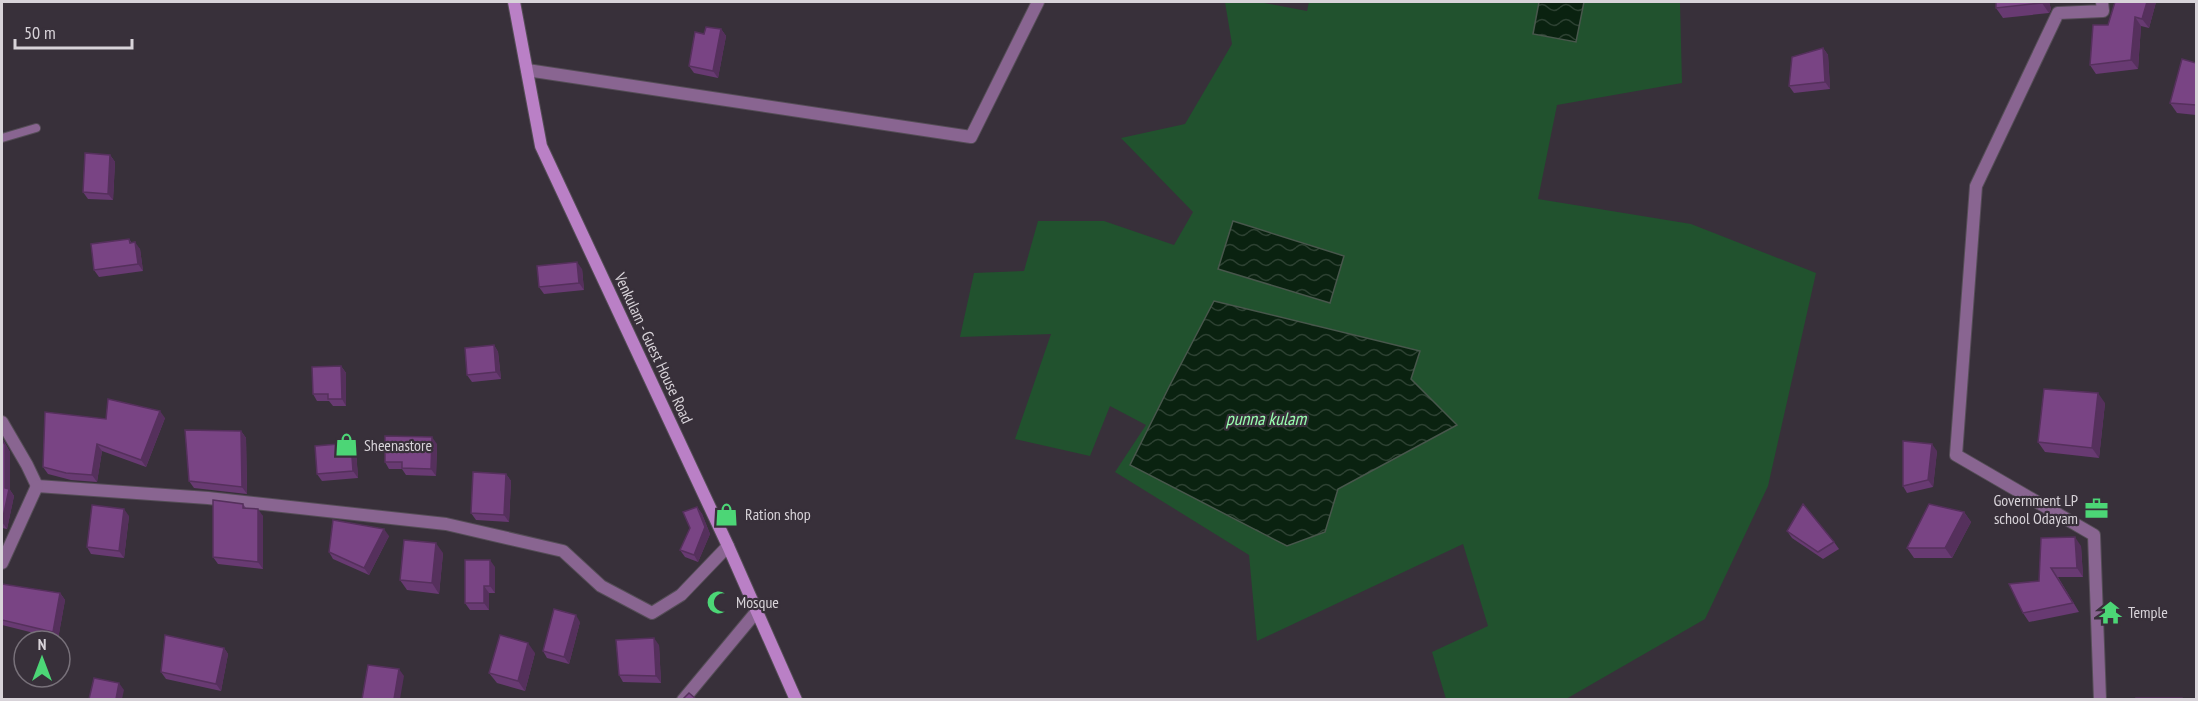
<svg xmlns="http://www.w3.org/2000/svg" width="2198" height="701" font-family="'PT Sans Narrow',sans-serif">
  <defs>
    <pattern id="water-waves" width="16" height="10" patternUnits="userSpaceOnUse" patternTransform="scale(1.5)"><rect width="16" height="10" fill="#0a2210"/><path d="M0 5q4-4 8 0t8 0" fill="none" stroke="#2d4132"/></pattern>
  </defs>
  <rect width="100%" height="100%" fill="#38303a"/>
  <path fill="#21522e" d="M 1225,2 L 1259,2 L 1307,11 L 1309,2 L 1684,2 L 1680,3 L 1682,83 L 1557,105 L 1538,199 L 1691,224 L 1816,273 L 1768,486 L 1705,619 L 1566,699 L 1446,699 L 1432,652 L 1488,626 L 1463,544 L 1257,641 L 1249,555 L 1115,472 L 1146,425 L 1110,406 L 1090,456 L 1015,439 L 1051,334 L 960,337 L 974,273 L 1024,271 L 1038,221 L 1104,221 L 1174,245 L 1193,212 L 1121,138 L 1185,124 L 1232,44 Z"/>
  <g fill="url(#water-waves)" stroke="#48574c" stroke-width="1.5">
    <path d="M 1539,2 L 1584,2 L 1576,42 L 1533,34 Z"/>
    <path d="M 1233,221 L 1344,256 L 1330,303 L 1218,269 Z"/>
    <path d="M 1214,301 L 1420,351 L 1411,379 L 1457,425 L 1338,489 L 1325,532 L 1287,546 L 1130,465 L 1170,385 Z"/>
  </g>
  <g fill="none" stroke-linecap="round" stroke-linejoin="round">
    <defs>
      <path id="service" d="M 2,138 L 36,128"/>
      <g id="minor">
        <path d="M 527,70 L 971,137 L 1038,2"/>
        <path d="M 2,422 L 27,465 L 37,486 L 208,498 L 446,524 L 563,551 L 601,586 L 652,613 L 681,595 L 728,546"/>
        <path d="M 2,563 L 37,486"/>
        <path d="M 683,700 L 757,611"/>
        <path d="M 2100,700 L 2094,535 L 1956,455 L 1976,186 L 2058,13 L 2103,11 L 2102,2"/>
      </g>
      <path id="secondary" d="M 514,2 L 541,146 L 728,546 L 796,700"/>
    </defs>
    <use href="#service" stroke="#554d57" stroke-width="10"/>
    <use href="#minor" stroke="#554d57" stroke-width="14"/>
    <use href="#secondary" stroke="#554d57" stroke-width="14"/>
    <use href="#service" stroke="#896591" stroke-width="8"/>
    <use href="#minor" stroke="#896591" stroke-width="12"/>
    <use href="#secondary" stroke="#ba80c6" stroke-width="12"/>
  </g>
  <g fill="#683a72">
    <path d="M 2049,2 L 2051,9 L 2049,13 L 2003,18 L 1996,8 Z"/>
    <path d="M 2115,2 L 2156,2 L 2149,28 L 2141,26 L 2138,69 L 2096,74 L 2090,65 L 2108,25 Z"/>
    <path d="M 721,29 L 726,36 L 718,78 L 694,73 L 689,66 L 704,34 Z"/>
    <path d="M 1823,48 L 1828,55 L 1830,89 L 1794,93 L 1789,86 Z"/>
    <path d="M 2196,63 L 2196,115 L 2177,113 L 2170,103 Z"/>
    <path d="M 110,155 L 115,162 L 113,200 L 88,199 L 83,192 Z"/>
    <path d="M 129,239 L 132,243 L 140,249 L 143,271 L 99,277 L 94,270 Z"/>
    <path d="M 582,269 L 584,290 L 544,294 L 539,287 Z"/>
    <path d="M 494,345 L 498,352 L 501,379 L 472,382 L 467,375 Z"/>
    <path d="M 341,366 L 346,373 L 346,406 L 333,406 L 329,401 L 317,401 L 313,394 Z"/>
    <path d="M 2105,403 L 2099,458 L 2045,452 L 2038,442 Z"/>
    <path d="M 165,418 L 146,467 L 102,451 L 97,482 L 71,480 L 48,474 L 43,467 L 106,419 Z"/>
    <path d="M 241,431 L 246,438 L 247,494 L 194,488 L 189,481 Z"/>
    <path d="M 2,438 L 10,452 L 10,490 L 14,496 L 7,529 L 2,528 Z"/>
    <path d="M 437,444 L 436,476 L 406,475 L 402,469 L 389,469 L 385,462 Z"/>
    <path d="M 356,450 L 358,478 L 322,481 L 317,474 Z"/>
    <path d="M 1937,451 L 1933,487 L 1907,493 L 1903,486 Z"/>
    <path d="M 506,474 L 511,481 L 509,522 L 476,520 L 471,513 Z"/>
    <path d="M 243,504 L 246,508 L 263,516 L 263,569 L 218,564 L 213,557 Z"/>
    <path d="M 697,507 L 702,514 L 710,534 L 698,562 L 685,557 L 680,550 L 690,528 Z"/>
    <path d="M 1964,512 L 1971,522 L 1952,558 L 1914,558 L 1907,548 Z"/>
    <path d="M 129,516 L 124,558 L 91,554 L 87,547 Z"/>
    <path d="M 1787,531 L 1834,542 L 1839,549 L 1823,559 L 1792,538 Z"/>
    <path d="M 389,536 L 369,575 L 333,559 L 329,552 Z"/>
    <path d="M 2041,538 L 2081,546 L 2083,577 L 2058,577 L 2079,612 L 2029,622 L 2023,613 L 2039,581 Z"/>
    <path d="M 443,553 L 439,594 L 407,590 L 400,580 Z"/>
    <path d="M 495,567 L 495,593 L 489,593 L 489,610 L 470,610 L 465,603 Z"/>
    <path d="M 2,584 L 60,593 L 65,600 L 58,639 L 2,625 Z"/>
    <path d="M 580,622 L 569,664 L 547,658 L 543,651 Z"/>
    <path d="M 659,645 L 661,683 L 623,682 L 619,675 Z"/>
    <path d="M 224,648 L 228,654 L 221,691 L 166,679 L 161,672 Z"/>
    <path d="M 535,653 L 525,691 L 497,683 L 489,673 Z"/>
  </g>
  <g fill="#55305c">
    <path d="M 2147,2 L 2156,2 L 2149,28 L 2142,19 Z"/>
    <path d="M 2042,3 L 2042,2 L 2049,2 L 2051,9 L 2049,13 Z"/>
    <path d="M 2135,17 L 2141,26 L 2138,69 L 2131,60 Z"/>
    <path d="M 721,29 L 726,36 L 718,78 L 713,71 Z"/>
    <path d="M 1823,48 L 1828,55 L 1830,89 L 1825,82 Z"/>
    <path d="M 110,155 L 115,162 L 113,200 L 108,194 Z"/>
    <path d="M 135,242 L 140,249 L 143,271 L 138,264 Z"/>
    <path d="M 577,262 L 582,269 L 584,290 L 579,283 Z"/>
    <path d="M 494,345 L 498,352 L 501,379 L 496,372 Z"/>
    <path d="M 341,366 L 346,373 L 346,406 L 342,399 Z"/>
    <path d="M 2098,393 L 2105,403 L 2099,458 L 2092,448 Z"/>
    <path d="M 160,411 L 165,418 L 146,467 L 141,460 Z"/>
    <path d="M 241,431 L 246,438 L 247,494 L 242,487 Z"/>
    <path d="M 432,437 L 437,444 L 436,476 L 431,469 Z"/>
    <path d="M 2,438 L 10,452 L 10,490 L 14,496 L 7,529 L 2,522 Z"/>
    <path d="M 351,443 L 356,450 L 358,478 L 353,471 Z"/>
    <path d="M 97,444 L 102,451 L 97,482 L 92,475 Z"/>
    <path d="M 1932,444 L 1937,451 L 1933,487 L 1928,480 Z"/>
    <path d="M 506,474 L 511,481 L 509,522 L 504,515 Z"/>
    <path d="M 697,507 L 702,514 L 710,534 L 698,562 L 694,555 Z"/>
    <path d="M 124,509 L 129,516 L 124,558 L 119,551 Z"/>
    <path d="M 258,509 L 263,516 L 263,569 L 258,562 Z"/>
    <path d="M 1964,512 L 1971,522 L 1952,558 L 1945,548 Z"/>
    <path d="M 384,529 L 389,536 L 369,575 L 364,568 Z"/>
    <path d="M 2075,537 L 2081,546 L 2083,577 L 2077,568 Z"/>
    <path d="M 436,543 L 443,553 L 439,594 L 432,583 Z"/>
    <path d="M 490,560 L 495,567 L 495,593 L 490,586 Z"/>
    <path d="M 484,586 L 489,593 L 489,610 L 484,603 Z"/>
    <path d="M 60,593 L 65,600 L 58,639 L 53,632 Z"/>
    <path d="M 576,615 L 580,622 L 569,664 L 564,657 Z"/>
    <path d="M 654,638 L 659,645 L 661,683 L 656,676 Z"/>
    <path d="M 528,643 L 535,653 L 525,691 L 518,681 Z"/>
    <path d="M 224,648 L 228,654 L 221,691 L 216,684 Z"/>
    <path d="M 399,669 L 404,676 L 400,699 L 394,699 Z"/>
    <path d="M 119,683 L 124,690 L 122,699 L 116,699 Z"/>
  </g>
  <g fill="#794484" stroke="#55305c" stroke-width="1.5">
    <path d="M 1996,2 L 2042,2 L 2042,3 L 1996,8 Z"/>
    <path d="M 2115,2 L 2147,2 L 2142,19 L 2135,17 L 2131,60 L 2090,65 L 2093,25 L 2108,25 Z"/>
    <path d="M 706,27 L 721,29 L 713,71 L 689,66 L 695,32 L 704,34 Z"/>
    <path d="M 1823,48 L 1825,82 L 1789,86 L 1792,57 Z"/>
    <path d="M 2182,59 L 2196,63 L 2196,105 L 2170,103 Z"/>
    <path d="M 85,153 L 110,155 L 108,194 L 83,192 Z"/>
    <path d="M 129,239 L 130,243 L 135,242 L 138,264 L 94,270 L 91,244 Z"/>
    <path d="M 577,262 L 579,283 L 539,287 L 537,266 Z"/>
    <path d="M 494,345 L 496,372 L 467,375 L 465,348 Z"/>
    <path d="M 341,366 L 342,399 L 328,399 L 328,394 L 313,394 L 312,367 Z"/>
    <path d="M 2044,389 L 2098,393 L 2092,448 L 2038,442 Z"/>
    <path d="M 108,399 L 160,411 L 141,460 L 97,444 L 92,475 L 66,473 L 43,467 L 45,412 L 106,419 Z"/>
    <path d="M 185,430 L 241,431 L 242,487 L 189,481 Z"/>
    <path d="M 385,436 L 432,437 L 431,469 L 402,468 L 402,462 L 385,462 Z"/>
    <path d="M 2,439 L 5,445 L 5,488 L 9,489 L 2,522 Z"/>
    <path d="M 1903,441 L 1932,444 L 1928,480 L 1903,486 Z"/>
    <path d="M 351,443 L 353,471 L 317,474 L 315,446 Z"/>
    <path d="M 473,472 L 506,474 L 504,515 L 471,513 Z"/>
    <path d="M 213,500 L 243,504 L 243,508 L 258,509 L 258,562 L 213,557 Z"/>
    <path d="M 1803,504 L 1834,542 L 1818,552 L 1787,531 Z"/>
    <path d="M 1929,504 L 1964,512 L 1945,548 L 1907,548 Z"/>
    <path d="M 92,505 L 124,509 L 119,551 L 87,547 Z"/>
    <path d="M 697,507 L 705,527 L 694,555 L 680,550 L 690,528 L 683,512 Z"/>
    <path d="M 333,520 L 384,529 L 364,568 L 329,552 Z"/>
    <path d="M 2075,537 L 2077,568 L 2051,568 L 2073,603 L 2023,613 L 2009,584 L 2039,581 L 2041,538 Z"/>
    <path d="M 404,540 L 436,543 L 432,583 L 400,580 Z"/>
    <path d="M 465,560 L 490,560 L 490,586 L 484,586 L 484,603 L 465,603 Z"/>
    <path d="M 2,584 L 60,593 L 53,632 L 2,620 Z"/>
    <path d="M 554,609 L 576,615 L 564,657 L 543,651 Z"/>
    <path d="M 165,635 L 224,648 L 216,684 L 161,672 Z"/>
    <path d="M 500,635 L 528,643 L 518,681 L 489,673 Z"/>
    <path d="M 654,638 L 656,676 L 619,675 L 616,640 Z"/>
    <path d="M 368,665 L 399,669 L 394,699 L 362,699 Z"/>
    <path d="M 94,678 L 119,683 L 116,699 L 89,699 Z"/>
    <path d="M 689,693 L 696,699 L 683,699 Z"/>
    <rect x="2136" y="698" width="46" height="1"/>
  </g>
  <defs>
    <symbol id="shop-bare" viewBox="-9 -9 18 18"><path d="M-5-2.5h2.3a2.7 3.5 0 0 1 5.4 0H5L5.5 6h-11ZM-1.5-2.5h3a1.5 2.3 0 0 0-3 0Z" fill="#4cd676" stroke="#38303a" stroke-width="2.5" paint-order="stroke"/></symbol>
    <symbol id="office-bare" viewBox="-9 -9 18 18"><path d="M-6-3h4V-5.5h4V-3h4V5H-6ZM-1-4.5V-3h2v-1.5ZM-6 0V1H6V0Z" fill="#4cd676" stroke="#38303a" stroke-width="2.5" paint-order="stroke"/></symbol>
    <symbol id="mosque-bare" viewBox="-9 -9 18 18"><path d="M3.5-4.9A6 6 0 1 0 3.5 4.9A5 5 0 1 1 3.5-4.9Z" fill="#4cd676" stroke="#38303a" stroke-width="2.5" paint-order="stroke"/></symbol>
    <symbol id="temple-bare" viewBox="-9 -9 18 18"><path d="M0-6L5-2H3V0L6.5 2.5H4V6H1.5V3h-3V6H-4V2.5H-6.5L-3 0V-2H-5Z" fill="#4cd676" stroke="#38303a" stroke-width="2.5" paint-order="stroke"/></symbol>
  </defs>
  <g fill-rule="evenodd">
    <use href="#shop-bare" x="330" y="428" width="33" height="33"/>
    <use href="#office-bare" x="2080" y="492" width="33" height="33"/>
    <use href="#shop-bare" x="710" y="498" width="33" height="33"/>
    <use href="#mosque-bare" x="702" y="586" width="33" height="33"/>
    <use href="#temple-bare" x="2094" y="596" width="33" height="33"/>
  </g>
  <g text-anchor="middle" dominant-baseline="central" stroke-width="4.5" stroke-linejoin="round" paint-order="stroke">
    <g font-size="16" fill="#d8d3d9" stroke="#38303a">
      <text transform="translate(654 348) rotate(65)">Venkulam - Guest House Road</text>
    </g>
    <g font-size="16" fill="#d8d3d9" stroke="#38303a" text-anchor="start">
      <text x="364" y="445">Sheenastore</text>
      <text x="2078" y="500" text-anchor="end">Government LP<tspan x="2078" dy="18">school Odayam</tspan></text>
      <text x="745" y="514">Ration shop</text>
      <text x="736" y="602">Mosque</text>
      <text x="2128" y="612">Temple</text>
    </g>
    <g font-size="18" font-style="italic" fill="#99feb0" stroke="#38303a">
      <text x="1266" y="418">punna kulam</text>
    </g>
  </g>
  <rect width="2198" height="701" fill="none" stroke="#d8d3d9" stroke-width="6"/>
  <g transform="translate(42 659)"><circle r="28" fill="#38303a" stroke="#78717a" stroke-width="1.5"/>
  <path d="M0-4.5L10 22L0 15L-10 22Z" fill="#4cd676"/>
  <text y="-9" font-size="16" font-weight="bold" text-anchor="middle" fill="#d8d3d9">N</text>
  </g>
  <path d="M15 39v9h117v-9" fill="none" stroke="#d8d3d9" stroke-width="3"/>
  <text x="24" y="39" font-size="18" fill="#d8d3d9" stroke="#38303a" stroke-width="4.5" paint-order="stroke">50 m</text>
</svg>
